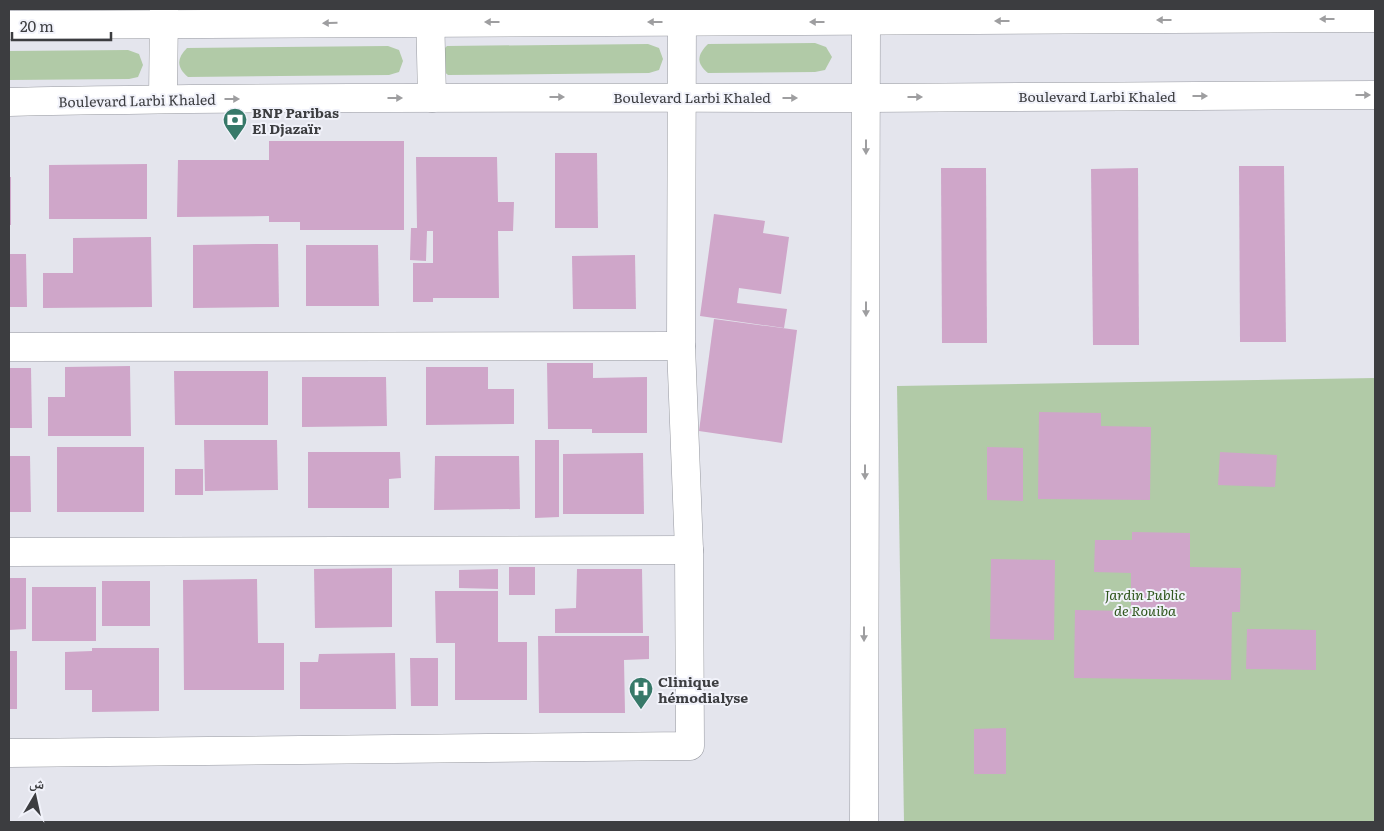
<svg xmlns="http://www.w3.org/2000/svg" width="1384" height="831" font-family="Literata,'Noto Naskh Arabic',serif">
  <rect width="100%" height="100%" fill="#e4e5ed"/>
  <g fill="#b1caa7">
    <path d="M 815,43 L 826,47 L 832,57 L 825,70 L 815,72 L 708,73 C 696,63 697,55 708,44 Z"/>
    <path d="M 648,44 L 659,48 L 663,59 L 659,70 L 649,73 L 448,75 L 441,69 L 441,52 L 447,46 Z"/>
    <path d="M 388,46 L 399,50 L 403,61 L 399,72 L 389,75 L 188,77 C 176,67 177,58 187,48 Z"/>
    <path d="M 128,50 L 139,54 L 143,65 L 138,77 L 129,79 L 9,80 L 9,51 Z"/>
    <path d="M 1375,378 L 1375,822 L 904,822 L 897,386 Z"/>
  </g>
  <g fill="#cfa6c9">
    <path d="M 269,141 L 404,141 L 404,230 L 300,230 L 300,222 L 269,222 L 269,216 L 177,217 L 178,160 L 269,160 Z"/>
    <path d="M 555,153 L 597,153 L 598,228 L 555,228 Z"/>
    <path d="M 416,157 L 497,157 L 498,202 L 514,202 L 513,231 L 498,231 L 499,298 L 433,298 L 433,302 L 413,302 L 413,263 L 433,263 L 433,231 L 427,231 L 426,261 L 410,260 L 411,228 L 417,228 Z"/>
    <path d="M 147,164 L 147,219 L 49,219 L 49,165 Z"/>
    <path d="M 1239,166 L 1284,166 L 1286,342 L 1240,342 Z"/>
    <path d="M 941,168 L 986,168 L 987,343 L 942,343 Z"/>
    <path d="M 1138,168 L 1139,345 L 1093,345 L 1091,169 Z"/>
    <rect x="9" y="177" width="2" height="48"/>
    <path d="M 714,214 L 765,221 L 763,233 L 789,237 L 781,294 L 739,288 L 737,303 L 787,309 L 784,328 L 700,316 Z"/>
    <path d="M 151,237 L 152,307 L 43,308 L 43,273 L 73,273 L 73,238 Z"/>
    <path d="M 260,244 L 278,244 L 279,307 L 193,308 L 193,245 Z"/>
    <path d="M 306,245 L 378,245 L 379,306 L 306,306 Z"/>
    <path d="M 9,254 L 26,254 L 27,307 L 9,307 Z"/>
    <path d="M 635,255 L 636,309 L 573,309 L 572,256 Z"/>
    <path d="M 714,319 L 797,330 L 782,443 L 699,431 Z"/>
    <path d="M 547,363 L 593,363 L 593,378 L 647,377 L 647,433 L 592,433 L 592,429 L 548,429 Z"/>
    <path d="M 130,366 L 131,436 L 48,436 L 48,397 L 65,397 L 65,367 Z"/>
    <path d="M 426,367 L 488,367 L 488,389 L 514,389 L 514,424 L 426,425 Z"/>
    <path d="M 9,368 L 31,368 L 32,428 L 9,428 Z"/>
    <path d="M 174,371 L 268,371 L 268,425 L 175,425 Z"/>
    <path d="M 302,377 L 386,377 L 387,426 L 302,427 Z"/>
    <path d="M 1039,412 L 1101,413 L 1101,426 L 1151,427 L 1150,500 L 1038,499 Z"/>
    <path d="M 204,440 L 277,440 L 278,490 L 205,491 Z"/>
    <path d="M 535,440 L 559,440 L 559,517 L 535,518 Z"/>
    <rect x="57" y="447" width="87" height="65"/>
    <path d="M 987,447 L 1023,448 L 1023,501 L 987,500 Z"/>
    <path d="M 308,452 L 400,452 L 401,478 L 389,479 L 389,508 L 308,508 Z"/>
    <path d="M 1220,452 L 1277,455 L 1275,487 L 1218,485 Z"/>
    <path d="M 643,453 L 644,514 L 563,514 L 563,454 Z"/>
    <path d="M 9,456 L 30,456 L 31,512 L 9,512 Z"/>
    <path d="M 435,456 L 519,456 L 520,509 L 434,510 Z"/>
    <rect x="175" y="469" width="28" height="26"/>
    <path d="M 1132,532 L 1190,533 L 1190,567 L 1241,568 L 1240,612 L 1232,612 L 1231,680 L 1074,678 L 1075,610 L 1131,611 L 1131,573 L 1094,572 L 1095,540 L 1132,540 Z"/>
    <path d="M 991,559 L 1055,560 L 1054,640 L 990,639 Z"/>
    <rect x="509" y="567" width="26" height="28"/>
    <path d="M 392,568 L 392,627 L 315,628 L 314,569 Z"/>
    <path d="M 498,569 L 498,589 L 459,588 L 459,570 Z"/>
    <path d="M 577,569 L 642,569 L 643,633 L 555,633 L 555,609 L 576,608 Z"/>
    <path d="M 9,578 L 26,578 L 26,629 L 9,630 Z"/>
    <path d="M 257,579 L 258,643 L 284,643 L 284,690 L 184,690 L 183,580 Z"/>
    <rect x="102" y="581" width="48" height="45"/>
    <rect x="32" y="587" width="64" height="54"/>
    <path d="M 435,591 L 498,591 L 498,642 L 527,642 L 527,700 L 455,700 L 455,643 L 436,643 Z"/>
    <path d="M 1247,629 L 1316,630 L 1316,670 L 1246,669 Z"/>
    <path d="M 538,636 L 649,636 L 649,659 L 624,660 L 625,713 L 539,713 Z"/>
    <path d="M 92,648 L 159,648 L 159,711 L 92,712 L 92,690 L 65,690 L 65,652 L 92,651 Z"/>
    <rect x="9" y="651" width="8" height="58"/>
    <path d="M 395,653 L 396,709 L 300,709 L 300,662 L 318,662 L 319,654 Z"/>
    <path d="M 410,658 L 438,658 L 438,706 L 411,706 Z"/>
    <path d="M 1006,728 L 1006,774 L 974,774 L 974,729 Z"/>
  </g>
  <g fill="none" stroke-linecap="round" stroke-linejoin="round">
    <defs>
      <g id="minor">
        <path d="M 430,9 L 432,98"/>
        <path d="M 163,99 L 164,9"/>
        <path d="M 9,347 L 681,346"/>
        <path d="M 9,552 L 689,550"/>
        <path d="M 9,753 L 690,746 L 689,550 L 681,346 L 682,9"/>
      </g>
      <g id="secondary">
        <path d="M 9,25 L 1375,18"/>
        <path d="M 9,102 C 295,96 581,98 867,98 C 1036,97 1206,96 1375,95"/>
        <path d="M 864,822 L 866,21"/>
      </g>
    </defs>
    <use href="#minor" stroke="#9799a0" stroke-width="29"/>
    <use href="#secondary" stroke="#9799a0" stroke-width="29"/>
    <use href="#minor" stroke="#fff" stroke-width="28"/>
    <use href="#secondary" stroke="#fff" stroke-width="28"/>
  </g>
  <defs><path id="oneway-solid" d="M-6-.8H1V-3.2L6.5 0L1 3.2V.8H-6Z" transform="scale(1.25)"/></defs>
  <g fill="#9e9ea0">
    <use href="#oneway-solid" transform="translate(1327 19) rotate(180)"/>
    <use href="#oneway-solid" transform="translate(1164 20) rotate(180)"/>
    <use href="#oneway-solid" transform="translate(1002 21) rotate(180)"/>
    <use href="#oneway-solid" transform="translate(492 22) rotate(-180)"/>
    <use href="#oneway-solid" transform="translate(655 22) rotate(-180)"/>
    <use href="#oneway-solid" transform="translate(817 22) rotate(180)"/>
    <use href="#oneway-solid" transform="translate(330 23) rotate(179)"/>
    <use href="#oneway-solid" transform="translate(1363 95)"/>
    <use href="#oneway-solid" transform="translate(1200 96)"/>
    <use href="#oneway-solid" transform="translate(557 97)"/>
    <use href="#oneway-solid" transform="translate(915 97)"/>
    <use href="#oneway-solid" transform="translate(395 98)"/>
    <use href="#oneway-solid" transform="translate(790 98)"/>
    <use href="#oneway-solid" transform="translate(232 99)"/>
    <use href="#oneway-solid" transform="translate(866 147) rotate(90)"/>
    <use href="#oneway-solid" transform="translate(866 309) rotate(90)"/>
    <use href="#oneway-solid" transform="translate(865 472) rotate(90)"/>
    <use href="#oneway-solid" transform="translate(864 634) rotate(90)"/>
  </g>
  <defs>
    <symbol id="bank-pin" viewBox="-11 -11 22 30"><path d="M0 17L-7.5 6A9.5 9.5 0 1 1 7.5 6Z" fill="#377969" stroke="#f1f2fa"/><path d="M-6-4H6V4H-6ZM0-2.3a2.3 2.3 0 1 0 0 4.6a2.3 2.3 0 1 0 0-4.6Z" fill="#fff"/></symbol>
    <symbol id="hospital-pin" viewBox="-11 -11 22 30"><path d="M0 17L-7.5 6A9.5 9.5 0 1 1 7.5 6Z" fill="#377969" stroke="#f1f2fa"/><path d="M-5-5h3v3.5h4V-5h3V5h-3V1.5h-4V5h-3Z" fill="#fff"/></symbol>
  </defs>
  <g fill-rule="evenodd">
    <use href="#bank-pin" x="221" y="106" width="28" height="38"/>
    <use href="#hospital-pin" x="627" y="675" width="28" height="38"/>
  </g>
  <g text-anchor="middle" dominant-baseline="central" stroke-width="4" stroke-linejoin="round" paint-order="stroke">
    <g font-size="14" fill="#3c3d40" stroke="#f1f2fa">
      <text x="1097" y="96">Boulevard Larbi Khaled</text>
      <text x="692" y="97">Boulevard Larbi Khaled</text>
      <text transform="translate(137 100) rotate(-1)">Boulevard Larbi Khaled</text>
    </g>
    <g font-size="14" font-weight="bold" fill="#3c3d40" stroke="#f1f2fa" text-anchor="start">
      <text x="252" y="112">BNP Paribas<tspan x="252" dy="16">El Djazaïr</tspan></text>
      <text x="658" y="681">Clinique<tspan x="658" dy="16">hémodialyse</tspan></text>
    </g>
    <g font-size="14" font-style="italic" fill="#30561d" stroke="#f1f2fa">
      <text x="1145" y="594">Jardin Public<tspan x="1145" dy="16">de Rouiba</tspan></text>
    </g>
  </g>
  <rect width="1384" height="831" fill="none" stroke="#3c3d40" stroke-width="20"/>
  <g transform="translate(35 796) rotate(9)" stroke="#f1f2fa" stroke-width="4" paint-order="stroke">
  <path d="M0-4L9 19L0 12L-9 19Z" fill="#3c3d40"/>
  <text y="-8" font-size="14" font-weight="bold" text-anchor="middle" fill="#3c3d40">ش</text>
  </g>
  <path d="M12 32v8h99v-8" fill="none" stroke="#3c3d40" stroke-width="2.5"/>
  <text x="20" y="32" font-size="15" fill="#3c3d40" stroke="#f1f2fa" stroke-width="4" paint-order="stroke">20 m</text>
</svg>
